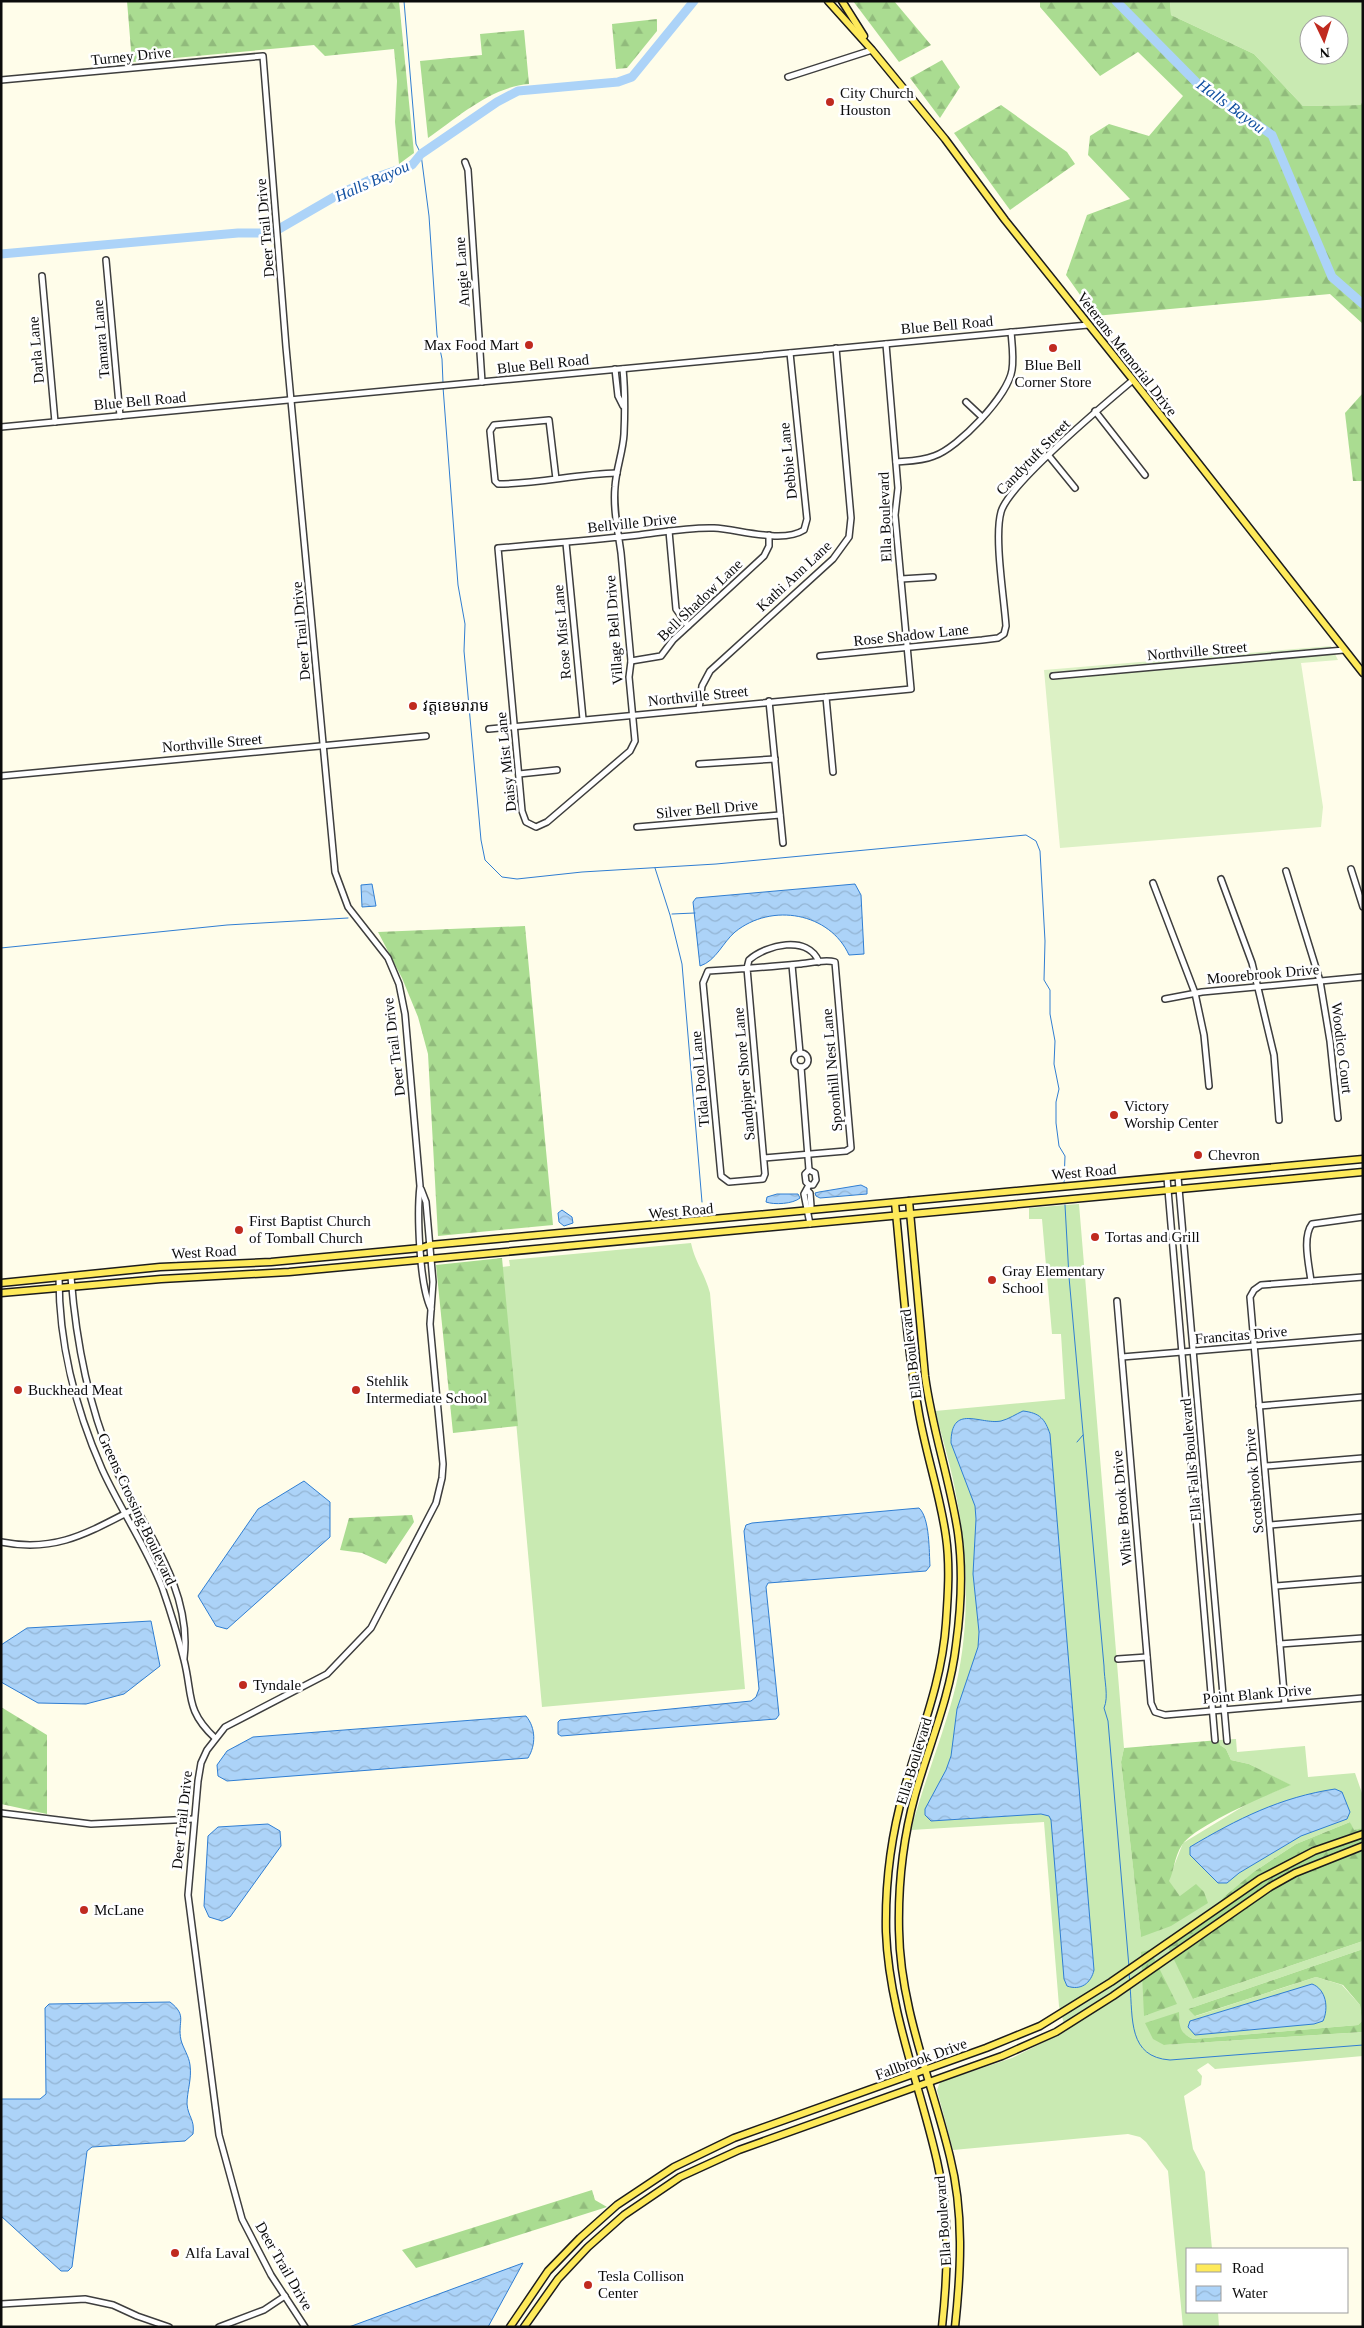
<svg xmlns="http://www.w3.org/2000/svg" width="1364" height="2328" font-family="'Times New Roman','Noto Sans Khmer',serif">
  <defs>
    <pattern id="forest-firs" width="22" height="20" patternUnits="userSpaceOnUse" patternTransform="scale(1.25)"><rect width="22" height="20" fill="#aadc91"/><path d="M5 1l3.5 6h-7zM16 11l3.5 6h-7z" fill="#91bb7c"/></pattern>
    <pattern id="water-waves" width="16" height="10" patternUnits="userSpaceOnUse" patternTransform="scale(1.25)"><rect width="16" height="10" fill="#acd3f8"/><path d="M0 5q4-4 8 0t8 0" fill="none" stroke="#93b4d3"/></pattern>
  </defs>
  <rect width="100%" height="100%" fill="#fffdea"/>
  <g fill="#c9eab2" fill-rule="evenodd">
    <path d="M 1170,1 L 1363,1 L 1361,105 L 1303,106 L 1254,54 L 1171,15 ZM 1309,25 L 1339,25 L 1339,55 L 1309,55 Z"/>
    <path d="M 1079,1204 L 1124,1748 L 1121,1762 L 1141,1936 L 1180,1896 L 1168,1881 L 1183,1843 L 1252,1801 L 1290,1785 L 1249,1764 L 1231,1760 L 1226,1749 L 1220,1745 L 1219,1740 L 1236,1739 L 1237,1752 L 1305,1746 L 1308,1777 L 1355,1773 L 1363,1796 L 1363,1828 L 1353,1831 L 1350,1822 L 1296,1844 L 1255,1871 L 1193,1999 L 1363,1941 L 1363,1949 L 1188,2009 L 1196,2016 L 1316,1977 L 1342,1985 L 1360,2005 L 1362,2021 L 1358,2025 L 1193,2039 C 1183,2034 1177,2030 1180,2019 L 1164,2045 L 1363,2032 L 1363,2056 L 1215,2069 L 1208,2063 L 1197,2070 L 1202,2076 L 1201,2085 L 1184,2096 L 1193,2149 L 1205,2172 L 1212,2249 L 1188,2249 L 1188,2312 L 1218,2312 L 1219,2327 L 1183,2327 L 1168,2171 L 1146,2142 L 1140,2137 L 1128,2134 L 953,2150 L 937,2090 L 940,2082 L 1012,2058 L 1066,2031 L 1059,2006 L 1044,1822 L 911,1830 C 924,1781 944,1734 956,1685 C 970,1625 968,1559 957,1500 C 952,1470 943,1440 935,1411 L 1065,1399 L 1061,1334 L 1052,1334 L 1042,1219 L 1029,1219 L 1029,1208 Z"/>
    <path d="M 691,1243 C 695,1262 705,1274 710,1293 L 745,1689 L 542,1707 L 502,1267 L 510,1266 L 509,1260 Z"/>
  </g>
  <g fill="url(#forest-firs)">
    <path d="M 127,1 L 399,1 L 414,153 L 399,164 L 395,122 L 397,81 L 394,49 L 325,56 L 314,45 L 132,62 Z"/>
    <path d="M 853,1 L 894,1 L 931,45 L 899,62 Z"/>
    <path d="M 1040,1 L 1170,1 L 1171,15 L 1254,54 L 1303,106 L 1361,105 L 1363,100 L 1363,324 L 1330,294 L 1095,316 L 1066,275 L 1087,215 L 1130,199 L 1088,155 L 1090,136 L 1109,124 L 1149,136 L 1183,96 L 1138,52 L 1100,76 L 1040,7 Z"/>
    <path d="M 657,19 L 657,31 L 627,68 L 616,69 L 612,24 Z"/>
    <path d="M 524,30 L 529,84 C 491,87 458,117 428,138 L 420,61 L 482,55 L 480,34 Z"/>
    <path d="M 942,60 L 960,87 L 940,118 L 910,78 Z"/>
    <path d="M 1001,105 L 1067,152 L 1075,164 L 1010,210 L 954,133 Z"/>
    <path d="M 1363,393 L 1363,481 L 1353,481 L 1345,413 Z"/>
    <path d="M 525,926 L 553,1225 L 438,1236 L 428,1054 L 418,1017 L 402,978 L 378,932 Z"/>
    <path d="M 502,1258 L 518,1426 L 453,1433 L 436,1265 Z"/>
    <path d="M 412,1515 L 414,1522 L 386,1564 L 362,1553 L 340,1550 L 349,1518 Z"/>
    <path d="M 1,1707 L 47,1735 L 47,1814 L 1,1804 Z"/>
    <path d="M 1219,1740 L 1220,1745 L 1226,1749 L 1231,1760 L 1249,1764 L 1291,1785 C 1269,1794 1194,1826 1182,1845 C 1174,1857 1174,1872 1169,1881 L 1180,1896 L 1196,1884 L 1204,1892 L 1208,1903 L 1171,1926 L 1141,1937 L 1121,1762 L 1124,1748 Z"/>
    <path d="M 1350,1822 L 1354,1830 L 1363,1828 L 1363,1941 L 1193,1999 L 1166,1943 L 1212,1914 L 1224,1897 L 1255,1871 L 1296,1844 Z"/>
    <path d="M 1363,1949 L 1363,2032 L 1164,2045 L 1153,2039 L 1145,2023 L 1179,2012 C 1180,2026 1178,2032 1193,2039 L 1358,2025 L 1362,2021 L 1360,2005 L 1343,1985 L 1316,1977 L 1195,2016 L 1188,2009 Z"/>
    <path d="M 1150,1950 L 1177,2004 L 1144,2016 L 1141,1952 Z"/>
    <path d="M 592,2190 L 595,2200 L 607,2207 L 416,2268 L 402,2250 Z"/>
  </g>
  <path fill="#dcf1c5" d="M 1331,646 L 1338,660 L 1301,663 L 1323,807 L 1321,827 L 1060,848 L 1044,670 Z"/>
  <g fill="url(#water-waves)" stroke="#307ed2">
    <path d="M 372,884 L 376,906 L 362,907 L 361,885 Z"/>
    <path d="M 855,884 L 861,895 L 864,954 L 849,955 C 830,913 772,902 735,932 C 723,942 716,961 700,966 L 693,902 L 696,898 Z"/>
    <path d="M 861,1185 L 867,1188 L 867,1194 L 820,1198 L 816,1196 L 815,1193 L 819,1192 Z"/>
    <path d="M 777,1194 L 798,1194 L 800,1198 C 793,1204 774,1205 766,1202 L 767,1197 Z"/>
    <path d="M 562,1210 L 572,1217 L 573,1223 L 564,1226 L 559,1222 L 558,1213 Z"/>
    <path d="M 1023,1411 C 1040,1413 1045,1419 1050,1434 L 1094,1970 C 1091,1983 1081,1991 1067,1986 L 1064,1979 L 1051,1820 L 1049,1816 L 1041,1814 L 931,1821 L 925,1815 L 925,1809 L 946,1770 L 951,1756 L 957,1709 L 978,1647 L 979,1632 L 973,1574 L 976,1519 L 975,1506 L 951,1443 C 951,1403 980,1425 1001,1421 C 1009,1419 1016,1414 1023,1411 Z"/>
    <path d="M 304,1481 L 330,1502 L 330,1537 L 227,1629 L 216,1626 L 198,1596 L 258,1509 Z"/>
    <path d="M 919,1508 C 930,1518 929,1552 930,1566 L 926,1571 L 768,1583 L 766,1587 L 779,1715 L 776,1719 L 561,1736 L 558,1734 L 558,1722 L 560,1720 L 751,1701 L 756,1697 L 759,1689 L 744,1531 L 746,1525 L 752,1523 Z"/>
    <path d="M 151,1621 L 160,1666 L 124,1694 L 86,1704 L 38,1703 L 1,1682 L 1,1645 L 27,1628 Z"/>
    <path d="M 526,1716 C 536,1728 536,1745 528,1758 L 227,1781 L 218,1776 L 217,1765 L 227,1751 L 253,1737 Z"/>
    <path d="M 1335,1789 L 1342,1792 L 1350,1812 L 1347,1819 L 1301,1836 L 1239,1873 L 1227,1883 L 1218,1883 L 1190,1855 L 1190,1847 C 1237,1819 1281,1797 1335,1789 Z"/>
    <path d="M 268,1824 L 280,1831 L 281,1846 L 230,1917 L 222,1921 L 209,1917 L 204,1906 L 208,1836 L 218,1827 Z"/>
    <path d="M 1312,1984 C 1326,1989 1329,2008 1323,2021 L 1314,2024 L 1195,2035 L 1188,2027 L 1190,2021 Z"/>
    <path d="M 170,2002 C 188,2016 177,2021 181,2040 C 183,2048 189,2056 190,2065 C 192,2079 187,2091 187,2104 C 188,2117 195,2119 193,2134 L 185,2141 L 92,2147 L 87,2151 L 72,2267 L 68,2271 L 61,2271 L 1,2216 L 1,2099 L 40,2099 L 46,2094 L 45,2008 L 49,2004 Z"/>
    <path d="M 523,2263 L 488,2327 L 349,2327 Z"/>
  </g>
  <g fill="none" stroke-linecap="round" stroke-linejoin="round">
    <g stroke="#307ed2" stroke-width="1">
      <path d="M 404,1 L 416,144 L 421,154 L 429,216 L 437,335 L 442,359 L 443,383"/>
      <path d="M 443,387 L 458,585 L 465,624 L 464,651 L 481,840 L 485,860 L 502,877 L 517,879 L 582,872 L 716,864 L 1026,835 L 1036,841 L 1040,851 L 1045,941 L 1044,980 L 1050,990 L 1050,1014 L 1055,1041 L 1054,1064 L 1059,1089 L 1056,1102 L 1056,1123 L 1059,1146 L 1065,1156 L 1064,1182"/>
      <path d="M 655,868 L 670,915 L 682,964 L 702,1202"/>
      <path d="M 672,914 L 695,913"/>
      <path d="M 1,948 L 227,925 L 348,918"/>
      <path d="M 1065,1205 L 1069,1277 L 1104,1666 C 1104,1679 1109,1697 1104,1708 L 1108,1721 L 1129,1967"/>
      <path d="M 1077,1442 L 1083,1435"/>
      <path d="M 1129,1974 L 1130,1982"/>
      <path d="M 1130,1986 C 1133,2019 1128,2057 1170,2060 L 1363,2045"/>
    </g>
    <g stroke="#acd3f8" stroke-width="9">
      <path d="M 1116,1 L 1197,83 L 1272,135 L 1332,277 L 1363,304"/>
      <path d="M 1,254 L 238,233 L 272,233 L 341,193 L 374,178 L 412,165 L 421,154 L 497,102 L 518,91 L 618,82 L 632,77 L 694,1"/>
    </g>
    <defs>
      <g id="minor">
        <path d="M 788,77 L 872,50"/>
        <path d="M 1,80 L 263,56 L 286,347 L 335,872 L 348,907 L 388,958 L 399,984 L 405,1014 L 420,1186 C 417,1213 419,1284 431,1309"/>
        <path d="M 465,162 L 468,170 L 482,382"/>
        <path d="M 106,260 L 120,416"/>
        <path d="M 42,276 L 55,422"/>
        <path d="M 615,369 L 618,396 L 623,406"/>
        <path d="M 623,369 C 625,390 625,412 624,434 C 623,452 616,469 615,487 C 613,509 618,531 621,553 L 631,661 L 629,677 L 635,741 L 630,751 L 547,822 L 536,827 L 526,822 L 522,811 L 498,548 C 545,544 592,540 639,535 C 663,532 690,527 714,528 C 738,529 782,544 804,530 L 807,519 L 790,353"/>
        <path d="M 966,402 L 982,417"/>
        <path d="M 1095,411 L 1145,475"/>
        <path d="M 1,427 L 1088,325"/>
        <path d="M 1049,456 L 1075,488"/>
        <path d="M 896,462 C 909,461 922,461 934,456 C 958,448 1008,396 1012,370 C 1014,358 1012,344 1011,332"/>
        <path d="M 556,479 L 549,420 L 494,425 L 490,431 L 495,481 L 498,484 C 537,484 577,474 617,473"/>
        <path d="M 669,531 L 676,609 L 688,626"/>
        <path d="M 566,543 L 583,719"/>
        <path d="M 901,579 L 933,577"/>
        <path d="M 820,656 L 982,640 L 998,638 L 1004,634 L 1006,626 C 1004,597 994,537 1001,512 C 1008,485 1108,401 1133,380"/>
        <path d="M 631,661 L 661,656 L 673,640 L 764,556 L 769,546 L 769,535"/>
        <path d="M 1053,676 L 1344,650"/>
        <path d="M 826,697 L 833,772"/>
        <path d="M 769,701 L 783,843"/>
        <path d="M 699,709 L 702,686 L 710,671 L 833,559 L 849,537 L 851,518 L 836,348"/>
        <path d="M 489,729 L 911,689 L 895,515 L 898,488 L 886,344"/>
        <path d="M 699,764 L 775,759"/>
        <path d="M 519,774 L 557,770"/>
        <path d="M 1,776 L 426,736"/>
        <path d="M 637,827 L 780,815"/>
        <path d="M 1351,869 L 1363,907"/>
        <path d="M 1286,871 L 1320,981 L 1330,1041 L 1338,1118"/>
        <path d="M 1221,879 L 1252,963 L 1274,1055 L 1279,1120"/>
        <path d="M 1153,883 L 1195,993 L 1204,1035 L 1209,1086"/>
        <path d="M 792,965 L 800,1053"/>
        <path d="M 1165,999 L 1202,992 L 1363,977"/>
        <circle cx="801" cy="1060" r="7"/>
        <path d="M 801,1067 L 809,1170 L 805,1174 L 806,1182 L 809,1185"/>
        <path d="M 764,1158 L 846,1151 L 851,1148 L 835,962 C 825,959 810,963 799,964 C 769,967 739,969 708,971 L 703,983 L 721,1176 L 729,1182 L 763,1179 L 765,1174 L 747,968 L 749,960 C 766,945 808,934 819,962"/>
        <path d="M 809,1170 L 815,1173 L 816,1180 L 813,1185 L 809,1185 L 804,1194 L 810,1224"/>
        <path d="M 1178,1177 L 1227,1741"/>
        <path d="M 1167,1178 L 1215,1740"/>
        <path d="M 807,1190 L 810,1193 L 811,1206 L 808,1210"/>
        <path d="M 71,1277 C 76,1341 87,1401 112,1461 C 139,1523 193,1586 184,1658"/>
        <path d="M 59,1278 C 59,1343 76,1410 102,1469 C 120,1509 146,1546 162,1587 C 170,1610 178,1636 184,1660 C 193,1695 185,1710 215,1738"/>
        <path d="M 1311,1281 C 1309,1265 1302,1237 1312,1224 L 1363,1217"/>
        <path d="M 1117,1301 L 1151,1703 L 1155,1712 L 1165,1715 L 1363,1698"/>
        <path d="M 1122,1357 L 1363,1337"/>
        <path d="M 1259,1406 L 1363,1397"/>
        <path d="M 1266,1466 L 1363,1458"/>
        <path d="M 1270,1525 L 1363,1517"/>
        <path d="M 1,1542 C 57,1553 89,1532 136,1508"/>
        <path d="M 1276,1586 L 1363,1579"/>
        <path d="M 1280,1644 L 1363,1638"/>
        <path d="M 1118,1659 L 1147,1657"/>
        <path d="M 1285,1704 L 1250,1297 L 1254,1290 L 1261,1285 L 1363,1277"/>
        <path d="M 1,1813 L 91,1824 L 194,1819"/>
        <path d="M 1,2304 L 85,2299 L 113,2305 L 137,2316 L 169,2327"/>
        <path d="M 219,2327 L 264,2310 L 285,2296"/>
        <path d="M 305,2327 L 271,2275 L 242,2219 L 219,2135 L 188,1895 L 198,1781 L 201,1763 L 207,1750 L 225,1727 L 327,1674 L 371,1628 L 436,1503 L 442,1478 L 443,1464 L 430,1324 L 433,1282 L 426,1202 L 421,1189"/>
      </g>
      <g id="major">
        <path d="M 828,1 L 872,50 L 945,139 L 1005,220 L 1133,380 L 1363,673"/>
        <path d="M 842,1 L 864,36"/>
        <path d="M 909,1201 L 925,1376 C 932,1429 950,1480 958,1533 C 963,1570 961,1609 956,1645 C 950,1697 929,1745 915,1795 C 903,1839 898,1884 899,1930 C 900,2008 932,2082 950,2157 C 964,2212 961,2271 955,2327"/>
        <path d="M 895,1203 C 902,1271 906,1340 918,1408 C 925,1452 940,1493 946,1537 C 950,1565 948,1595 946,1623 C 942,1682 920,1734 904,1790 C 891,1836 885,1884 886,1932 C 889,2011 920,2085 937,2161 C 950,2216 948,2271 942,2327"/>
        <path d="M 1,1283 L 160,1267 L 271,1262 L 421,1248 L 430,1245 L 1363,1159"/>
        <path d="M 1,1293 L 161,1279 L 289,1272 L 1363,1172"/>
        <path d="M 510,2327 L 548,2271 L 580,2238 L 617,2205 L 674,2167 L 734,2138 L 986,2048 L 1040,2026 L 1111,1982 L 1260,1879 L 1314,1851 L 1363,1834"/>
        <path d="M 524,2327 L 558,2279 L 588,2247 L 624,2215 L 680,2177 L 739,2150 L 1002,2056 L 1056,2032 L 1113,1996 L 1270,1887 L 1295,1873 L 1363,1846"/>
      </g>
    </defs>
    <use href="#minor" stroke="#3e3e3e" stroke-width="8"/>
    <use href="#major" stroke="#1c1c1c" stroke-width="9"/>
    <use href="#minor" stroke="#fff" stroke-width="5"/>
    <use href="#major" stroke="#feea5a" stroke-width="6"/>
  </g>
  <g fill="#c02a1f" stroke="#fff" stroke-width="2">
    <circle cx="830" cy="102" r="5"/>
    <circle cx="529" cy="345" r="5"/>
    <circle cx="1053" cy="348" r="5"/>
    <circle cx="413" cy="706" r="5"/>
    <circle cx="1114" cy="1115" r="5"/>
    <circle cx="1198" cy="1155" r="5"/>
    <circle cx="239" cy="1230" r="5"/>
    <circle cx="1095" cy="1237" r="5"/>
    <circle cx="992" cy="1280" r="5"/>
    <circle cx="18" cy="1390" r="5"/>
    <circle cx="356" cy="1390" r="5"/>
    <circle cx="243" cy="1685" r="5"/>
    <circle cx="84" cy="1910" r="5"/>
    <circle cx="175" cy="2253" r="5"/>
    <circle cx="588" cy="2285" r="5"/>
  </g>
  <g text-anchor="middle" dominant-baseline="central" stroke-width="5" stroke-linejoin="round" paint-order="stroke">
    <g font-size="15" fill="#0b0b0b" stroke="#fff">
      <text transform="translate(131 56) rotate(-6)">Turney Drive</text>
      <text transform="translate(265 228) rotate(-95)">Deer Trail Drive</text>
      <text transform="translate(462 272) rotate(-94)">Angie Lane</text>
      <text transform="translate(947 325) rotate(-5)">Blue Bell Road</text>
      <text transform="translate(101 339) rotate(-95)">Tamara Lane</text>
      <text transform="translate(36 350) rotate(-95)">Darla Lane</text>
      <text transform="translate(1127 354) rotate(52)">Veterans Memorial Drive</text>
      <text transform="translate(543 364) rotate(-6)">Blue Bell Road</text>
      <text transform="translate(140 401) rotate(-5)">Blue Bell Road</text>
      <text transform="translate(1033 457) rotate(-46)">Candytuft Street</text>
      <text transform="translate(788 461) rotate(-96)">Debbie Lane</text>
      <text transform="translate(885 517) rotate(-92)">Ella Boulevard</text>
      <text transform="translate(632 523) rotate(-6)">Bellville Drive</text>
      <text transform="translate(794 576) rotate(-43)">Kathi Ann Lane</text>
      <text transform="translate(700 600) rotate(-44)">Bell Shadow Lane</text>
      <text transform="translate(614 630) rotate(-94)">Village Bell Drive</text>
      <text transform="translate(301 631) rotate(-95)">Deer Trail Drive</text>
      <text transform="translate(562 632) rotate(-95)">Rose Mist Lane</text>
      <text transform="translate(911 635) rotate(-6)">Rose Shadow Lane</text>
      <text transform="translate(1197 651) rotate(-5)">Northville Street</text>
      <text transform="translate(698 696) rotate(-6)">Northville Street</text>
      <text transform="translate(212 743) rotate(-5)">Northville Street</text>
      <text transform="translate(506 762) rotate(-96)">Daisy Mist Lane</text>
      <text transform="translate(707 809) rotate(-5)">Silver Bell Drive</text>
      <text transform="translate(1263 974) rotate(-5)">Moorebrook Drive</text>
      <text transform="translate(394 1047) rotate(-97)">Deer Trail Drive</text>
      <text transform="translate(1342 1048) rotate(83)">Woodico Court</text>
      <text transform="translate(832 1070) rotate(-95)">Spoonhill Nest Lane</text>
      <text transform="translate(744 1074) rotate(-95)">Sandpiper Shore Lane</text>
      <text transform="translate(700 1079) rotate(-95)">Tidal Pool Lane</text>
      <text transform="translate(1084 1172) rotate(-5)">West Road</text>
      <text transform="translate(681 1211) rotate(-5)">West Road</text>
      <text transform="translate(204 1252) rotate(-3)">West Road</text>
      <text transform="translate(1241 1335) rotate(-5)">Francitas Drive</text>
      <text transform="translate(911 1354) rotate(-97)">Ella Boulevard</text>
      <text transform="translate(1191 1460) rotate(-95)">Ella Falls Boulevard</text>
      <text transform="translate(1254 1481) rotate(-95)">Scotsbrook Drive</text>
      <text transform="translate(1122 1508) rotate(-95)">White Brook Drive</text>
      <text transform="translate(137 1509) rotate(65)">Greens Crossing Boulevard</text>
      <text transform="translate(1257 1694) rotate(-5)">Point Blank Drive</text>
      <text transform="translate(914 1761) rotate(-73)">Ella Boulevard</text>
      <text transform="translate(182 1820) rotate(-84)">Deer Trail Drive</text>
      <text transform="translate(921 2059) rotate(-20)">Fallbrook Drive</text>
      <text transform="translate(943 2221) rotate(-94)">Ella Boulevard</text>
      <text transform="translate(284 2266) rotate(60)">Deer Trail Drive</text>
    </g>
    <g font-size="15" fill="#0b0b0b" stroke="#fff" text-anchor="start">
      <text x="840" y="93">City Church<tspan x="840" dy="17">Houston</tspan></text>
      <text x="519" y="345" text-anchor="end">Max Food Mart</text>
      <text x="1053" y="365" text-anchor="middle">Blue Bell<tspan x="1053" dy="17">Corner Store</tspan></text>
      <text x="423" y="706">វត្តខេមរារាម</text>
      <text x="1124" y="1106">Victory<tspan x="1124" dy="17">Worship Center</tspan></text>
      <text x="1208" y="1155">Chevron</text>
      <text x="249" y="1221">First Baptist Church<tspan x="249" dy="17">of Tomball Church</tspan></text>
      <text x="1105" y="1237">Tortas and Grill</text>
      <text x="1002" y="1271">Gray Elementary<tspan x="1002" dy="17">School</tspan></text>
      <text x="366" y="1381">Stehlik<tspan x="366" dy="17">Intermediate School</tspan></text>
      <text x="28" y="1390">Buckhead Meat</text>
      <text x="253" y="1685">Tyndale</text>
      <text x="94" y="1910">McLane</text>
      <text x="185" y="2253">Alfa Laval</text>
      <text x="598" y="2276">Tesla Collison<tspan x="598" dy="17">Center</tspan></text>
    </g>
    <g font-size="16" font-style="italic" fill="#1150a1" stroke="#fff">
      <text transform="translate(1231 106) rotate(36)">Halls Bayou</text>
      <text transform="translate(372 181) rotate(-24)">Halls Bayou</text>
    </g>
  </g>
  <rect width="1364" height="2328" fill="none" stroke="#0b0b0b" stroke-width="5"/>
  <rect x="1186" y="2248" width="162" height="65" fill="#ffffff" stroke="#9d9d9d"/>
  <rect x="1196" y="2264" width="25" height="8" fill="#feea5a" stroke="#9d9d9d"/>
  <text x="1232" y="2273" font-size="15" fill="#0b0b0b">Road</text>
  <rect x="1196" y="2286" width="25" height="15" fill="url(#water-waves)" stroke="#9d9d9d"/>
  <text x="1232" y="2298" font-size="15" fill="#0b0b0b">Water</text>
  <g transform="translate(1324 40) rotate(176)"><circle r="24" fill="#ffffff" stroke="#9d9d9d"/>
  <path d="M0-4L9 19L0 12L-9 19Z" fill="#c02a1f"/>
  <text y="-8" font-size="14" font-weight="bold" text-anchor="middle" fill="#0b0b0b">N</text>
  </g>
</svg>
